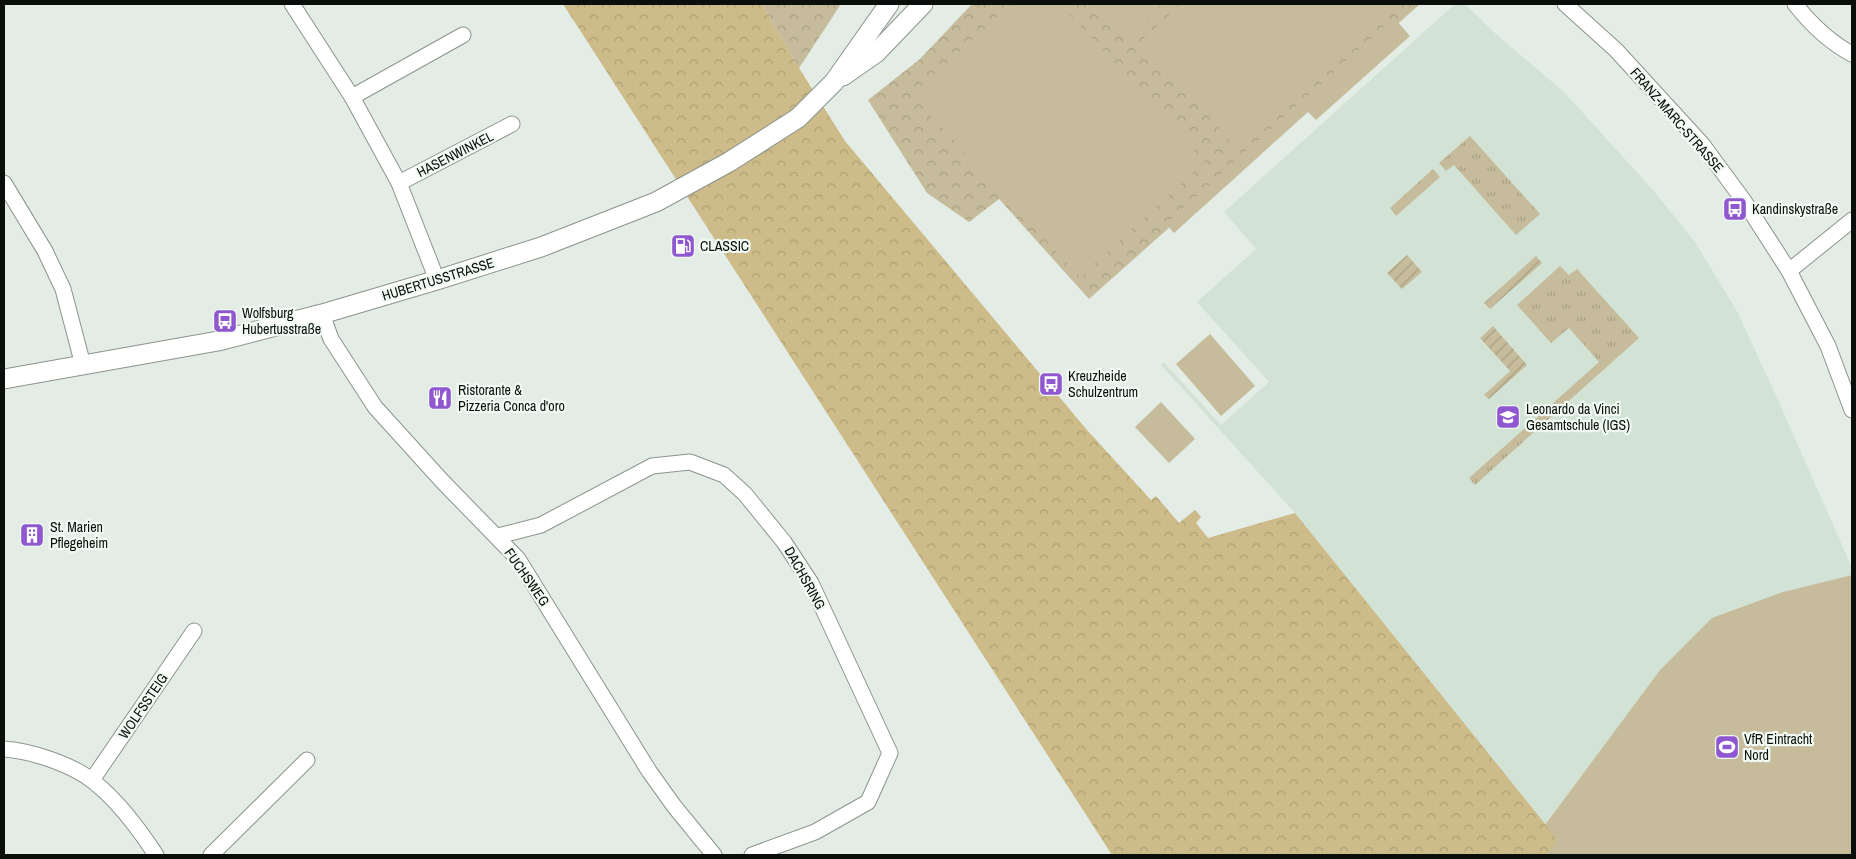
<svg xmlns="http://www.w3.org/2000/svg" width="1856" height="859" font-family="'Archivo Narrow',sans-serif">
  <defs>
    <pattern id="grass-tufts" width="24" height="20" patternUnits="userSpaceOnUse" patternTransform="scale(1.25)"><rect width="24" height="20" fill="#c6bb9b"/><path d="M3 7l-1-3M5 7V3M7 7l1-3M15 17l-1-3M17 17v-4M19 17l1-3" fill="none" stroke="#a9a084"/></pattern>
    <pattern id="forest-crowns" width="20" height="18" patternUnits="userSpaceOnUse" patternTransform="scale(1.25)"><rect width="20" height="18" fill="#cdbb89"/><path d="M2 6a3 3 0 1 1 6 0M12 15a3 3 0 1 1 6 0" fill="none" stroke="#afa075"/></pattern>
    <pattern id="park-crowns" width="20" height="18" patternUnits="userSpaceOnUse" patternTransform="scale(1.25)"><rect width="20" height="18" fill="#c6bb9b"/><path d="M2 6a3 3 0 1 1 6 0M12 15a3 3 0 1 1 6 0" fill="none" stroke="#a9a084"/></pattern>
    <pattern id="garden-furrows" width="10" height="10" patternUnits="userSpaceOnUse" patternTransform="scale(1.25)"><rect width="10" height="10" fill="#c6bb9b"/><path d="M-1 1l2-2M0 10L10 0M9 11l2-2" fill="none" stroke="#a9a084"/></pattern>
  </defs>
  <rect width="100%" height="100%" fill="#e3ede5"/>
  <path fill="#d2e3d6" d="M 1455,4 L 1465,4 L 1498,36 L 1564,92 L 1653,190 L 1695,242 L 1738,313 L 1782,409 L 1852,568 L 1852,575 L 1783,592 L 1712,619 L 1660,670 L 1545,825 L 1295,513 L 1161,365 L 1164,362 L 1221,425 L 1269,382 L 1197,302 L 1256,249 L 1224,212 Z"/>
  <g fill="url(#grass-tufts)">
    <path d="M 1470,136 L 1540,214 L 1516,235 L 1454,165 L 1446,171 L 1439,163 Z"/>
    <path d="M 1433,169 L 1440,177 L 1396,216 L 1390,208 Z"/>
    <path d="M 1560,266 L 1569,275 L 1577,269 L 1639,338 L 1475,485 L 1469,478 L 1599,362 L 1569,328 L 1551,343 L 1517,305 Z"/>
  </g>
  <path fill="url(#forest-crowns)" d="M 563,4 L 762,4 L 799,68 L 845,141 L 1087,430 L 1151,500 L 1156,496 L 1179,523 L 1195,510 L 1201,517 L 1196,523 L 1208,538 L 1295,513 L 1558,840 L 1547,855 L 1112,855 Z"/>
  <g fill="url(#park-crowns)">
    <path d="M 762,4 L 841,4 L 799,68 Z"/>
    <path d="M 972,4 L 1420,4 L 1089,299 L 999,199 L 969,222 L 927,193 L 868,100 L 920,59 Z"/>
  </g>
  <g fill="url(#garden-furrows)">
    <path d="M 1407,255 L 1422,272 L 1402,289 L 1387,273 Z"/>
    <path d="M 1536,256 L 1542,263 L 1490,309 L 1484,303 Z"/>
    <path d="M 1493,326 L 1527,365 L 1489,399 L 1484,395 L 1510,371 L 1480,338 Z"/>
  </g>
  <g fill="#c6bb9b">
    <path d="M 1011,4 L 1060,4 L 1205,162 L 1080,277 L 912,95 Z"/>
    <path d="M 1094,4 L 1162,4 L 1126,38 Z"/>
    <path d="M 1181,4 L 1393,4 L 1237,147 L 1140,42 Z"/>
    <path d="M 1394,18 L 1410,36 L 1316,120 L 1308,112 L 1174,233 L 1166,224 Z"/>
    <path d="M 1210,334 L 1255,386 L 1221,416 L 1176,364 Z"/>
    <path d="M 1161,402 L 1195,439 L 1169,463 L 1135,427 Z"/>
    <path d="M 1852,575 L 1852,855 L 1547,855 L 1557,840 L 1545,825 L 1660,670 L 1712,618 L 1783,592 Z"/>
  </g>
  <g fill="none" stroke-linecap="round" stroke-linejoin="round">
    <defs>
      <g id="minor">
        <path d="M 292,4 L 352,97 L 399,183 L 437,280"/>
        <path d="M 1565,4 L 1616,50 L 1702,144 L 1744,201 L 1789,271 L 1828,346 L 1852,410"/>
        <path d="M 1795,4 C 1810,23 1831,43 1852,54"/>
        <path d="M 352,97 L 463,35"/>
        <path d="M 4,183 L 45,251 L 63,289 L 83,365"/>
        <path d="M 399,183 L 512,124"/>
        <path d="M 1789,271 L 1852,220"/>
        <path d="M 322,314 L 331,339 L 375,407 L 443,482 L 518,559 L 649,771 L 674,806 L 714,855"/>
        <path d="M 498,536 L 541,525 L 652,466 L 690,462 L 724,475 L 745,494 L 784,542 L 811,583 L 890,753 L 868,802 L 815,832 L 752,855"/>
        <path d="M 4,749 C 31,751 72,764 94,782 C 118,801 139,829 156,855"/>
        <path d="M 92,780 L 194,631"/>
        <path d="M 211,855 L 307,760"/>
      </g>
      <g id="tertiary">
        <path d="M 843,76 L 876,53 L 923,4"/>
        <path d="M 4,379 L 218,341 L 322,314 L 437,280 L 541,247 L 656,202 L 729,162 L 798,118 L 834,82 L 889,4"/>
      </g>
    </defs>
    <use href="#minor" stroke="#8b948d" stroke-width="17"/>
    <use href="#tertiary" stroke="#8b948d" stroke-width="21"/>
    <use href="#minor" stroke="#fff" stroke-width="15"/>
    <use href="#tertiary" stroke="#fff" stroke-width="19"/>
  </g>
  <defs>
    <symbol id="bus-square" viewBox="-11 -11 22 22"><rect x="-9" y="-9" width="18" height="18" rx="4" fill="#9058d0" stroke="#f0faf2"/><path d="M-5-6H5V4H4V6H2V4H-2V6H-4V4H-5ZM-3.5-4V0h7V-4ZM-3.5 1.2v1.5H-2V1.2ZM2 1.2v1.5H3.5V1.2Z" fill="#fff"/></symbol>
    <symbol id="fuel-square" viewBox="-11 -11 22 22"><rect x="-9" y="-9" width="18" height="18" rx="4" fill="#9058d0" stroke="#f0faf2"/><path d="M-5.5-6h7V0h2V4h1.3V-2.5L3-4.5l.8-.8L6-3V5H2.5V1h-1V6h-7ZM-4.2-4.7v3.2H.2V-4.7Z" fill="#fff"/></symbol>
    <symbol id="restaurant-square" viewBox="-11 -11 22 22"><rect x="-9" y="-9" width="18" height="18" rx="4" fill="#9058d0" stroke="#f0faf2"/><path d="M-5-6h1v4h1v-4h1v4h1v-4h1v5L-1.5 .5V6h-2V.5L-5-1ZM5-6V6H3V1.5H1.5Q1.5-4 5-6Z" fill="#fff"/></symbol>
    <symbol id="school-square" viewBox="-11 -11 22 22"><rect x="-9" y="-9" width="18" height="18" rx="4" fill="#9058d0" stroke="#f0faf2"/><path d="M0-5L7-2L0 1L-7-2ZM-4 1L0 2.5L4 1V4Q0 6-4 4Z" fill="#fff"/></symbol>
    <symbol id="building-square" viewBox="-11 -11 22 22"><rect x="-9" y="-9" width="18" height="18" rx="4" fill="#9058d0" stroke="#f0faf2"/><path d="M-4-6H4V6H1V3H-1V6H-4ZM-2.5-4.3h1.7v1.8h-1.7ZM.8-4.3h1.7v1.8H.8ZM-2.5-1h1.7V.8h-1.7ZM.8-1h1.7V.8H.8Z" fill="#fff"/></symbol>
    <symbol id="stadium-square" viewBox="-11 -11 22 22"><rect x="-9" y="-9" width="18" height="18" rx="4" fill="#9058d0" stroke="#f0faf2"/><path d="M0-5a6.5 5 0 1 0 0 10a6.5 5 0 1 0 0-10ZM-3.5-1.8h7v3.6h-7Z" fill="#fff"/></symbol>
  </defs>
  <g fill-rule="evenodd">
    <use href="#bus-square" x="1721" y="195" width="28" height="28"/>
    <use href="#fuel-square" x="669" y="232" width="28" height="28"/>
    <use href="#bus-square" x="211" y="307" width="28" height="28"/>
    <use href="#bus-square" x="1037" y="370" width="28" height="28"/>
    <use href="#restaurant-square" x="426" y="384" width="28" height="28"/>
    <use href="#school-square" x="1494" y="403" width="28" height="28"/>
    <use href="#building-square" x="18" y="521" width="28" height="28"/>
    <use href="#stadium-square" x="1713" y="733" width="28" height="28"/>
  </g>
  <g text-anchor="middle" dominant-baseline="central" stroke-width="4.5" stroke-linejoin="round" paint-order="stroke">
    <g font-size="14" fill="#0b0f0c" stroke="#f0faf2">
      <text transform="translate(1677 120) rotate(49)">FRANZ-MARC-STRASSE</text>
      <text transform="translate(455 154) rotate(-27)">HASENWINKEL</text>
      <text transform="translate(438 279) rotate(-17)">HUBERTUSSTRASSE</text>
      <text transform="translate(527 577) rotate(55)">FUCHSWEG</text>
      <text transform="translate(805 578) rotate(61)">DACHSRING</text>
      <text transform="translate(143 706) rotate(-56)">WOLFSSTEIG</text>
    </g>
    <g font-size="14" fill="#0b0f0c" stroke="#f0faf2" text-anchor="start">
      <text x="1752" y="209">Kandinskystraße</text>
      <text x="700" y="246">CLASSIC</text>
      <text x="242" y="313">Wolfsburg<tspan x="242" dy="16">Hubertusstraße</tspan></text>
      <text x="1068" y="376">Kreuzheide<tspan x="1068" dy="16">Schulzentrum</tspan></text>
      <text x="458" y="390">Ristorante &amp;<tspan x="458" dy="16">Pizzeria Conca d'oro</tspan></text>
      <text x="1526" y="409">Leonardo da Vinci<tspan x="1526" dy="16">Gesamtschule (IGS)</tspan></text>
      <text x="50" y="527">St. Marien<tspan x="50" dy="16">Pflegeheim</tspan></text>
      <text x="1744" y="739">VfR Eintracht<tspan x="1744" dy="16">Nord</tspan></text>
    </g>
  </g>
  <rect width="1856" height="859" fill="none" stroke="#0b0f0c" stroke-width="10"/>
</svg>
